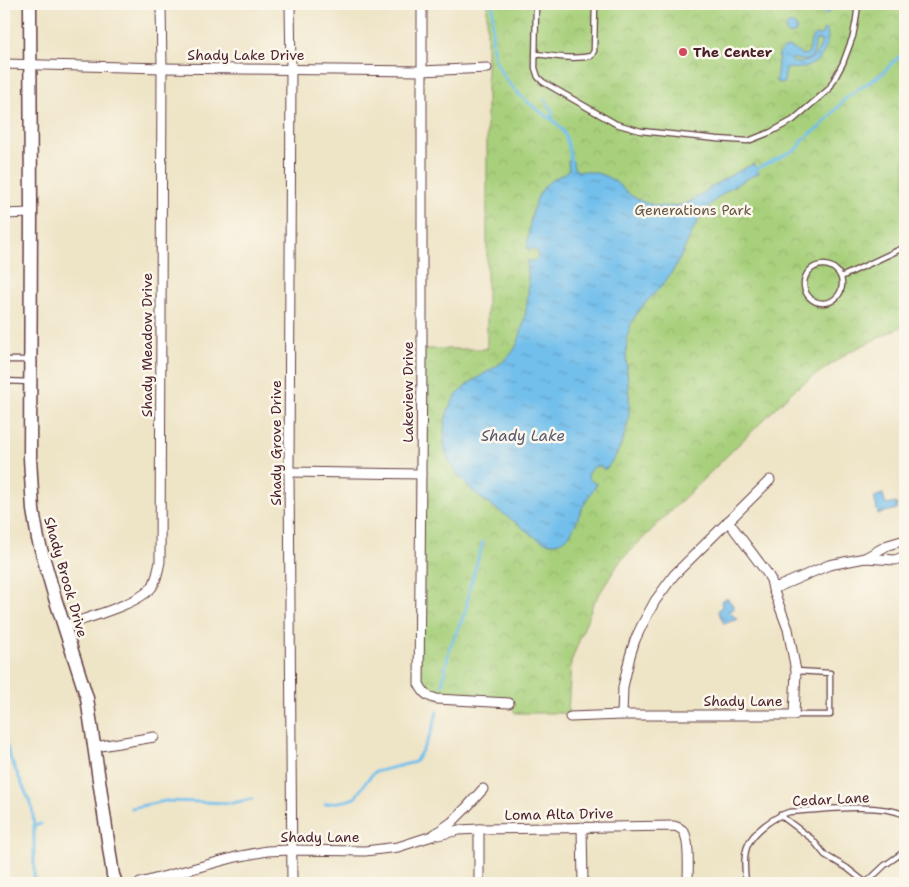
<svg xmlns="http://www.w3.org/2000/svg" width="909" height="887" font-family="'Shantell Sans',sans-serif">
  <defs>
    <pattern id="park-crowns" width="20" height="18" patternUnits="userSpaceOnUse" patternTransform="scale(1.25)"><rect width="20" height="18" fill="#a8d07b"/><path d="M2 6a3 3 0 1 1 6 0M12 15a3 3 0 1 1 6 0" fill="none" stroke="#92b26a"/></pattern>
    <pattern id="water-ripples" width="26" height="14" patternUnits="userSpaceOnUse" patternTransform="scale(1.25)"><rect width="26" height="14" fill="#72bfec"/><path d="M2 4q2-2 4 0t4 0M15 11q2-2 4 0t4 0" fill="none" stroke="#609bbf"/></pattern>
  </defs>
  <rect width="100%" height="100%" fill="#fbf7ec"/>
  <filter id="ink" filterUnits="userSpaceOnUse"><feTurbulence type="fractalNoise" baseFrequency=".02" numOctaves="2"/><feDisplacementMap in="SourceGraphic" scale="10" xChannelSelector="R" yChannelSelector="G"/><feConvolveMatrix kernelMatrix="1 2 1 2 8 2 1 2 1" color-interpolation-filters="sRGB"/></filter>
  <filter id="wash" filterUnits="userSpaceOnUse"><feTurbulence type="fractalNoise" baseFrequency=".0096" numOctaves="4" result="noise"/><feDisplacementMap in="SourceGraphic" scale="20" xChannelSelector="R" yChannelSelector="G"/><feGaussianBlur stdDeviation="1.12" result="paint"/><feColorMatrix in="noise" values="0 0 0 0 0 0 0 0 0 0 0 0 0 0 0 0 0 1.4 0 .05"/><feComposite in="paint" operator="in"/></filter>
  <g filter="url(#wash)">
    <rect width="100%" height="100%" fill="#eee4c6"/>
    <path fill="url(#park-crowns)" stroke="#797853" d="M 487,4 L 905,4 L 905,325 L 849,352 L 795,389 L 620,561 L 593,604 L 571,662 L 568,713 L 515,713 L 509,703 L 437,699 L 424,692 L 419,670 L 422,349 L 487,349 Z"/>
    <g fill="url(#water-ripples)" stroke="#5e6f8c" fill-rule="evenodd">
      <path d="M 799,4 L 833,4 C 832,15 822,18 819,6 Z"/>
      <circle cx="791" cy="29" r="5.5"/>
      <path d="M 824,29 L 827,31 C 831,47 819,65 802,68 C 797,69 791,68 786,68 L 784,83 L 776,82 L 778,64 L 776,62 L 779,61 C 777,54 781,49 788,47 L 794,49 L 801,55 L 807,54 C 813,48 807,41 815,35 L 821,35 ZM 817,40 L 821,41 L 821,45 C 816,57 805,66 791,62 L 794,58 C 810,65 815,56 815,41 Z"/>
      <path d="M 568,161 L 573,161 L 574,168 L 578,171 C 589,171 601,173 611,179 C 619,183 624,191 632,196 C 647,206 666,209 684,204 C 695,200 704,192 713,186 C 726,177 740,170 754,164 L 759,173 C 730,186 706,202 692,232 C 685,247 679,263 669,276 C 655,297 633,308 628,335 C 624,355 628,376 629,396 C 631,423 623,450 605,470 L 600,466 L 596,466 C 585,471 586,480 597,484 C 593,490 589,496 585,503 C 578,513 574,536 562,541 C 559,542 554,543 551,543 C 538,542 526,530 515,522 C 494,507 470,493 455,471 C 448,461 444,451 444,439 C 443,411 454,391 479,377 C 489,370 501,365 510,355 C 516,349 519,340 521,332 C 528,308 530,285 527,261 L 534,261 L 538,257 L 537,251 L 534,249 L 527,249 C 529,228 531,201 546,185 C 550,181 554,178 559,176 C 563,174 566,173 569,170 Z"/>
      <path d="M 883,494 L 886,505 L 896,503 L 897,509 L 878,514 L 874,497 Z"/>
      <path d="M 727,598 L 732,604 L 734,609 L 728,611 L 737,619 L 724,624 L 718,611 L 722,606 L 721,601 Z"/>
    </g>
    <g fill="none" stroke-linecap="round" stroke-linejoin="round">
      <g stroke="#72bfec" stroke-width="3">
        <path d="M 493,4 C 493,20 490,47 496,61 C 502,79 521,97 535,108 C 546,116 558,121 564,133 C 569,142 570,153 571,163"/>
        <path d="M 545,99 L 552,111 L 552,118"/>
        <path d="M 754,170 L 795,150 L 800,146 L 802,140 L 819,128 L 847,97 L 883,73 L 892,63 L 905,52"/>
        <path d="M 442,685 L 449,650 L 466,610 L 470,586 L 483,542"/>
        <path d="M 4,733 L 9,755 L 32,807 L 34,825 L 34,883"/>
        <path d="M 325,804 L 345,801 L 355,798 L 368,779 L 375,772 L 415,762 C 425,747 434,729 437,712"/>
        <path d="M 131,808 L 165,801 L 232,803 L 252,799"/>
        <path d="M 34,825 L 41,824"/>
      </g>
    </g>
  </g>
  <g filter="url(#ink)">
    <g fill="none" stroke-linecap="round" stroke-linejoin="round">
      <defs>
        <g id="lane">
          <path d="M 536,4 L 535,68 L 538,77 L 543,82 L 616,124 L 641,131 L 717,139 L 748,141 L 771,132 L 793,120 L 829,89 L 843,63 L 853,36 L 856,20 L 858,4"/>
          <path d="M 536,54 C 553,56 574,60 591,56 L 594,51 L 595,4"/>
          <circle cx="823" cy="284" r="19"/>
          <path d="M 841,277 L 905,247"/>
          <path d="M 4,360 L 29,360"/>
          <path d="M 4,381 L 30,382"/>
          <path d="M 794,715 L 830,715 L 830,673 L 797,671"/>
          <path d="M 780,815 L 812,839 L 825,855 L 847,868 L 866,883"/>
          <path d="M 746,883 C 745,872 743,858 747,847 C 753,831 774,817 789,812 C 821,810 877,802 905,815"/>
          <path d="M 866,883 L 885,865 L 905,851"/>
        </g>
        <g id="street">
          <path d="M 290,4 L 291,69 L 289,472 L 292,883"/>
          <path d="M 422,4 L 422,363 L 419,684 C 424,693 426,696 437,699 L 509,703"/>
          <path d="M 4,64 L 162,68 L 422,71 L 487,68"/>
          <path d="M 4,214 L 31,213"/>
          <path d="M 289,472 L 421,474"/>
          <path d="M 865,558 L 888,545 L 905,540"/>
          <path d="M 773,589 L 829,565 L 865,558 L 895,560 L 905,556"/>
          <path d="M 64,626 C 86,618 139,604 152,587 C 157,580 158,570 160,562 L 162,68 L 161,4"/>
          <path d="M 622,715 L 623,687 L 630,656 L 635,640 L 642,625 L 655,601 L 674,575 L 770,480"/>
          <path d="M 570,717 L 622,715 L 794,715 L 796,671 L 788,629 L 773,589 L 771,580 L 767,573 L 728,521"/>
          <path d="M 95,747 L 154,737"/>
          <path d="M 582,827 L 583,883"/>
          <path d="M 479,829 L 479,883"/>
          <path d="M 438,835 L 459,830 L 479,829 L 674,826 C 678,827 681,828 684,832 C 690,843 688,870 688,883"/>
          <path d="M 140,883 L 236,857 L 267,851 L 291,850 L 365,851 L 398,847 L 432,836 L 452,822 L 467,807 L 483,789"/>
        </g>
        <path id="secondary" d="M 30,4 L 31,213 L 30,458 L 33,510 L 38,539 L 55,598 L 87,698 L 113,875 L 116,883"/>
      </defs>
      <use href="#lane" stroke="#633d42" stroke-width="7"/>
      <use href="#street" stroke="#633d42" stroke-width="11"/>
      <use href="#secondary" stroke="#633d42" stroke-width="15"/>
      <use href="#lane" stroke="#fff" stroke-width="4.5"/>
      <use href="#street" stroke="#fff" stroke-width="9"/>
      <use href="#secondary" stroke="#fff" stroke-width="12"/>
    </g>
  </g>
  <circle fill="#d1495b" stroke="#fbf7ec" stroke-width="2" cx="683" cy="52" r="5"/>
  <g text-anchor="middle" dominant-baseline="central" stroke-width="5" stroke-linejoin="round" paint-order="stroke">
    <g font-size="14" font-weight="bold" fill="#4a1f2b" stroke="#fbf7ec" text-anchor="start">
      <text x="693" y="52">The Center</text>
    </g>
    <g font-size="14" fill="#4a1f2b" stroke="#fbf7ec">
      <text x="246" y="55">Shady Lake Drive</text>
      <text transform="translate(147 345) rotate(-90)">Shady Meadow Drive</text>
      <text transform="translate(408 392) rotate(-90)">Lakeview Drive</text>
      <text transform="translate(276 443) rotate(-90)">Shady Grove Drive</text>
      <text transform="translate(66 577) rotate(74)">Shady Brook Drive</text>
      <text x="743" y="701">Shady Lane</text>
      <text transform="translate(831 799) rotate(-3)">Cedar Lane</text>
      <text transform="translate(559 814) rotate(-1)">Loma Alta Drive</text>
      <text x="320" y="837">Shady Lane</text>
    </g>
    <g font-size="14" fill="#665443" stroke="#fbf7ec">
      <text x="693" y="210">Generations Park</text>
    </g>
    <g font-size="15" font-style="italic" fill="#58576f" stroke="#fbf7ec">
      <text x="523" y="436">Shady Lake</text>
    </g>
  </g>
  <rect width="909" height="887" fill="none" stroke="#fbf7ec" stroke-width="20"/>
</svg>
